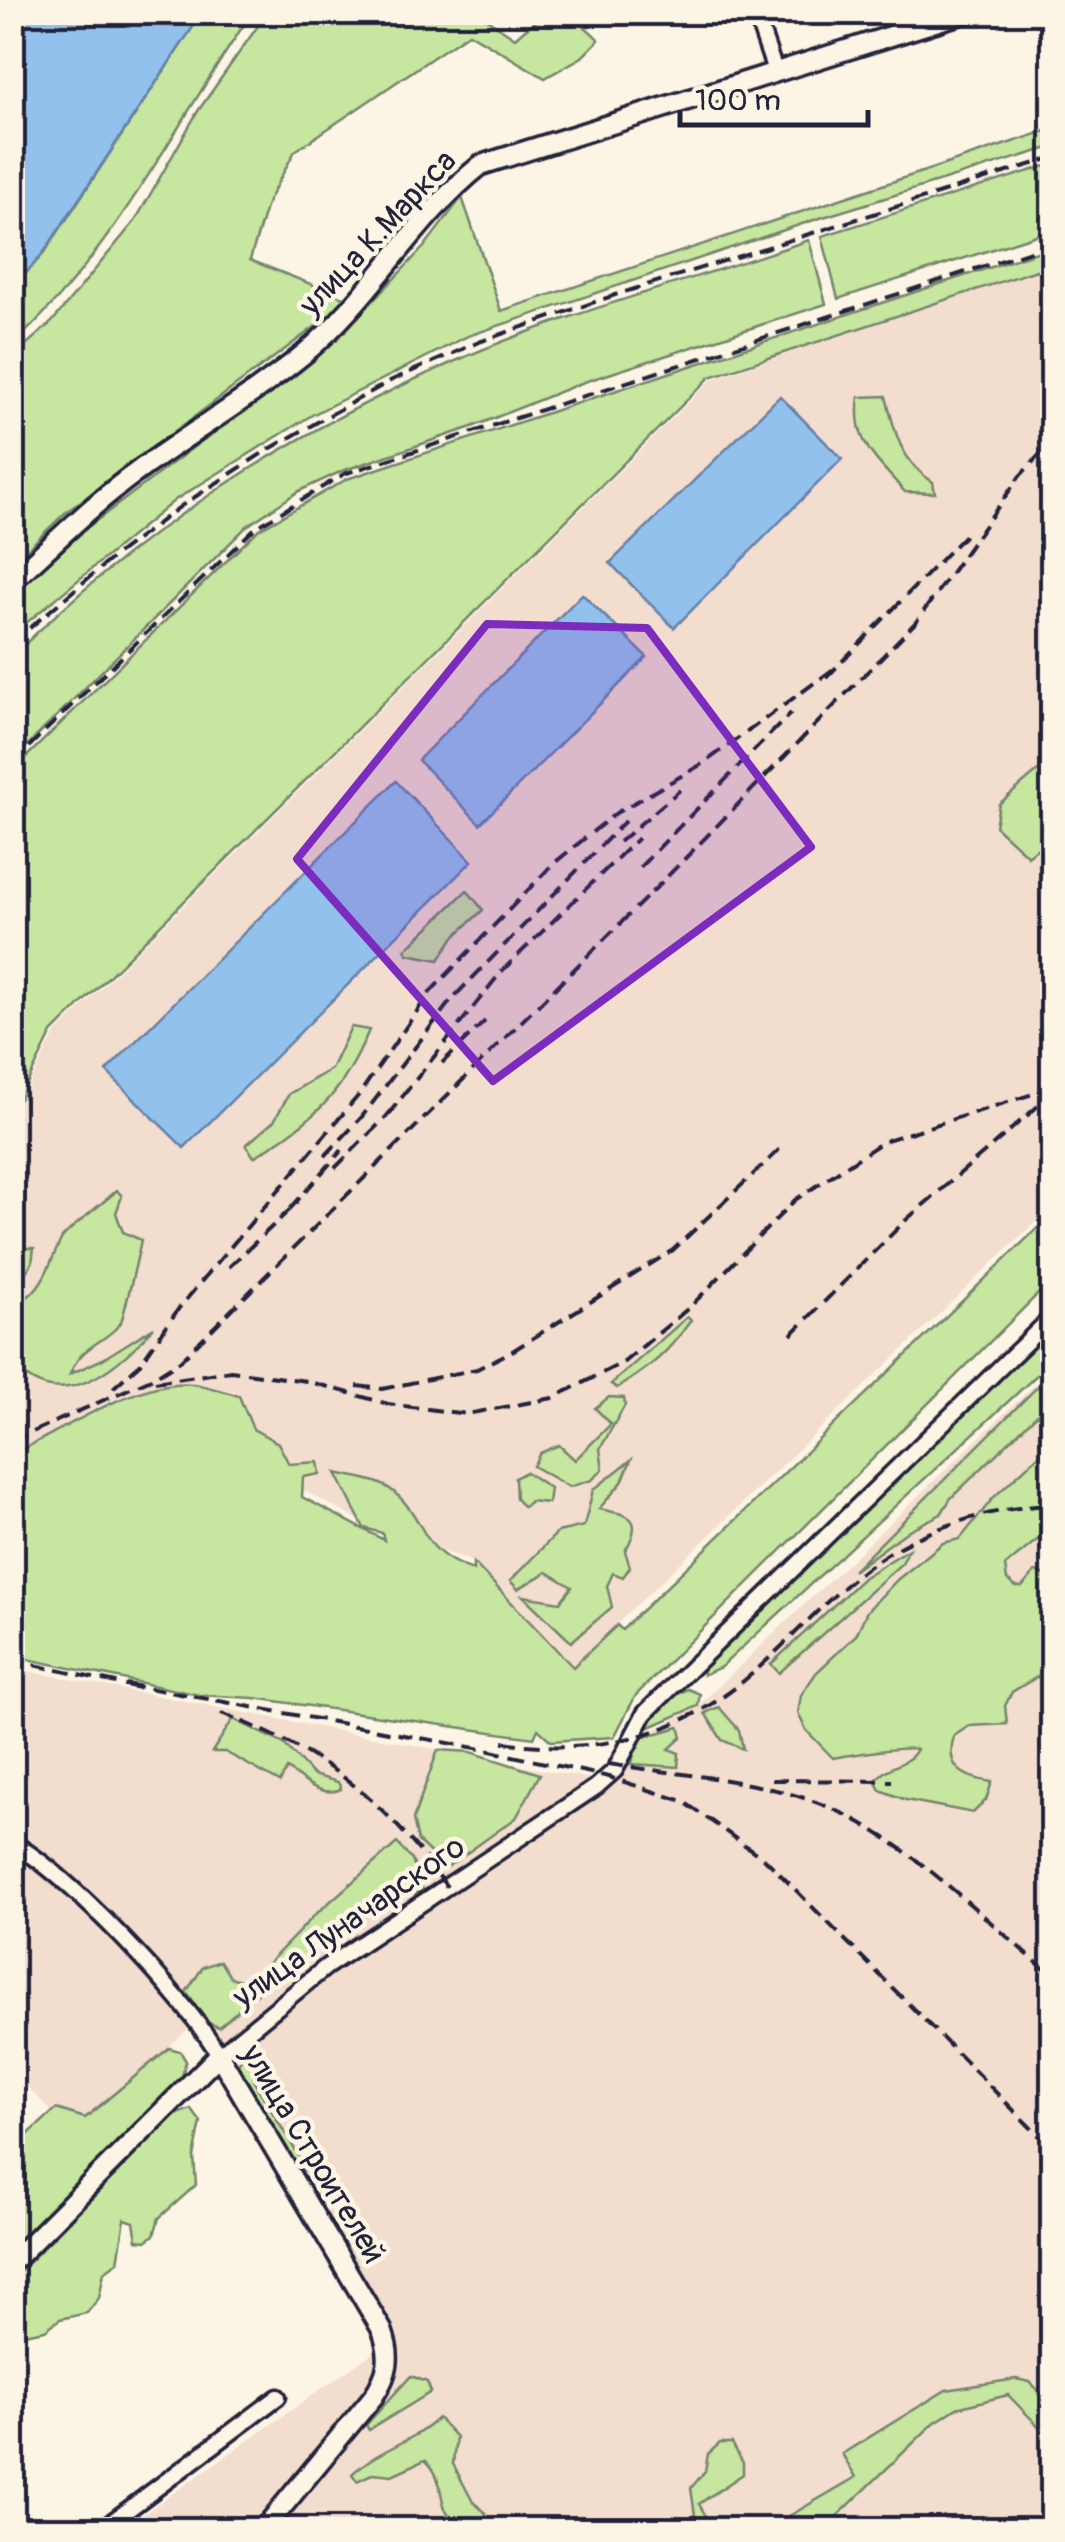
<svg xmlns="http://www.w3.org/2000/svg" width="1065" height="2542" font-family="Pangolin,sans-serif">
  <rect width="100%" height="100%" fill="#fcf5e5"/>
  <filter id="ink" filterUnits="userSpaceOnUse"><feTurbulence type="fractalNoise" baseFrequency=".01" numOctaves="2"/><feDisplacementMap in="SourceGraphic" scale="20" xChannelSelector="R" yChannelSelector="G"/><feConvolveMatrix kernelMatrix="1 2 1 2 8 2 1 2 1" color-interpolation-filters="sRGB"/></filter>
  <g filter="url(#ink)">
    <g fill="#f3ddcf">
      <path d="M 1052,265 L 1052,1206 L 572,1667 L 473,1562 L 364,1523 L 205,1438 L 13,1476 L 12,1119 L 55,1034 L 712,379 Z"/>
      <path d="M 1052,1368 L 1052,2529 L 122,2529 L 390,2341 L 192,2025 L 75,2135 L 13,2072 L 12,1668 L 591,1779 L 602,1798 L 634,1741 L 698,1706 Z"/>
    </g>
    <g fill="#c7e69f" stroke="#74846d" stroke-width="2.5">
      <path d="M 202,13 L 252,13 C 174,125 116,250 13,344 L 13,288 L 45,252 Z"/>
      <path d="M 267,13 L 478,13 L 515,38 C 549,7 564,4 599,40 L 582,57 L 545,78 L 469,33 L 295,151 L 268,201 L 250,260 L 351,300 L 65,513 L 13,563 L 12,357 L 52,322 L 135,221 L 198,111 Z"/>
      <path d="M 1052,129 L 1052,147 L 820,218 L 468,336 L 312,415 L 175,500 L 13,634 L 12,595 L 88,527 L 339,337 L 424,247 L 462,197 L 501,311 Z"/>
      <path d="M 1052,164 L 1052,230 L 838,299 L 822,236 Z"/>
      <path d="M 809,240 L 826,304 L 584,382 L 472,427 L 342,471 L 299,491 L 247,526 L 13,760 L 13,656 C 136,532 291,433 451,363 C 566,312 691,281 809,240 Z"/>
      <path d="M 1052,247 L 1052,265 L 710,377 L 52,1033 L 13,1112 L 13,770 L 258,530 L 347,479 Z"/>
      <path d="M 886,396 C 894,431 901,462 933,482 L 935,493 L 905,492 C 877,459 852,443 859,397 Z"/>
      <path d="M 1052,759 L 1052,837 L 1028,856 L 995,826 L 999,804 Z"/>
      <path d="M 467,890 L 483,910 L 453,938 L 439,960 L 408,954 L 405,950 Z"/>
      <path d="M 351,1027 L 369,1030 C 343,1095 313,1121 254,1157 L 246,1145 L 274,1121 L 289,1094 L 331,1069 Z"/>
      <path d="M 117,1190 L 122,1196 L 116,1213 L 123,1232 L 141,1240 C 139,1250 123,1321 120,1324 C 102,1345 82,1344 70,1374 L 103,1359 L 154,1327 C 118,1368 59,1419 13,1363 L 13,1254 L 19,1248 L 34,1248 L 32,1263 L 19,1283 L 24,1299 C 45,1287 51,1258 62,1238 C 67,1230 106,1201 117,1190 Z"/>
      <path d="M 1052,1214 L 1052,1280 L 636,1695 L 614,1737 L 551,1741 L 538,1729 L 534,1738 L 254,1698 L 199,1695 L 13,1656 L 13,1454 C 60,1432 140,1377 193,1384 C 208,1386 224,1392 239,1396 L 253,1429 L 278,1443 L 289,1464 L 318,1462 L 320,1474 L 303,1477 L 302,1497 L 384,1540 L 382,1533 L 364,1528 L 336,1473 C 352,1477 376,1479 390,1489 C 430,1519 415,1551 473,1570 L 473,1562 L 573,1667 L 617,1625 L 622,1630 Z"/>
      <path d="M 687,1317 L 691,1320 C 668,1353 651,1367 617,1388 L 611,1384 Z"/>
      <path d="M 1052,1326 L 1052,1361 L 721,1667 L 703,1675 L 702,1665 Z"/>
      <path d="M 1052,1372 L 1052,1400 L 951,1498 L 941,1514 L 909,1530 L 853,1571 Z"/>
      <path d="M 609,1397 L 624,1398 L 625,1405 L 600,1449 L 603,1469 L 592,1480 L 569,1487 L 533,1466 L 540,1453 L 559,1445 L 575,1460 L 611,1424 L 595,1408 Z"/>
      <path d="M 1052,1443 L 1052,1528 L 1005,1566 L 1007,1580 L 1016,1587 L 1022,1587 L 1035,1572 L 1046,1575 L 1046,1595 L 1052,1603 L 1052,1679 L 1037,1677 L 1012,1692 L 1005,1706 L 1007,1724 L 969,1726 L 954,1736 C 944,1769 965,1778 992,1782 L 986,1800 L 973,1813 L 906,1800 L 880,1790 L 875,1781 C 886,1765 909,1766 917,1749 C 907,1746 848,1755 833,1758 L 806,1730 L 798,1713 L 801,1695 L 816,1673 L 856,1635 L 867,1611 L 898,1579 L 943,1543 L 960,1539 L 994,1497 Z"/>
      <path d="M 631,1460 L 622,1482 L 599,1509 C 628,1515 646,1516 625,1551 L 630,1567 L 623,1577 L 613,1573 L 607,1586 L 612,1607 L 571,1642 L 523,1596 L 560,1602 L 572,1587 L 547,1572 L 518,1589 L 510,1581 L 558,1532 L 584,1526 L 593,1490 Z"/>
      <path d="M 526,1472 L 550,1488 L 548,1503 L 530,1501 L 524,1507 L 516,1499 L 515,1478 Z"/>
      <path d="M 909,1549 L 902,1563 L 779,1673 L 771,1664 L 864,1577 Z"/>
      <path d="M 688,1689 L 700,1694 L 698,1706 L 643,1730 L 669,1699 Z"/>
      <path d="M 719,1707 L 739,1730 L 743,1749 L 722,1740 L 705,1713 Z"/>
      <path d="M 233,1719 L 284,1744 L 313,1775 L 338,1782 L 341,1789 C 321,1798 303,1780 287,1769 L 280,1782 L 225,1752 L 212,1752 Z"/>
      <path d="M 679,1727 L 682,1737 L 669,1749 L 679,1753 L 678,1767 L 632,1764 L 636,1739 Z"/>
      <path d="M 438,1750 L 471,1752 L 540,1774 L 516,1818 L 446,1868 L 418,1841 L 413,1819 Z"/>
      <path d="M 397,1843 L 412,1860 L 423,1890 L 416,1894 L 391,1892 L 358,1923 L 339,1930 L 299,1965 L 281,1973 L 219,2027 L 208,2023 L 186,1992 L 203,1967 L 220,1961 L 230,1977 L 249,1983 L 316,1914 Z"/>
      <path d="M 254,2043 L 261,2049 L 253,2080 L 303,2163 L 303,2172 L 296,2169 L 236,2066 Z"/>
      <path d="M 169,2048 L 180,2051 L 186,2061 L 181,2080 L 13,2249 L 13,2148 L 56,2109 L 85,2118 Z"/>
      <path d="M 191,2109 L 201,2122 L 194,2157 L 196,2185 L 159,2218 L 154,2235 L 146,2241 L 137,2240 L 134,2222 L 125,2219 L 118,2262 L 104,2272 L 99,2298 L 87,2313 L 60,2319 L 45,2330 L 13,2336 L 13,2278 L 174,2115 Z"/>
      <path d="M 411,2376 L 427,2382 L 431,2392 L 369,2430 L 366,2425 Z"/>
      <path d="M 1016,2379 L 1030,2382 L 1052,2404 L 1052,2440 L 1008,2395 L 957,2408 L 934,2423 L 824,2529 L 767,2529 L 856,2477 L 842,2454 L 946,2390 Z"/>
      <path d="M 438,2418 L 456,2437 L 453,2464 L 473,2502 L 486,2513 L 483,2522 L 470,2528 C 429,2518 452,2484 425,2460 L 392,2475 L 374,2473 L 357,2481 L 352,2474 C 378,2449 412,2443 438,2418 Z"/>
      <path d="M 720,2443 L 732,2443 L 743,2463 L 743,2474 L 699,2504 L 711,2525 L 709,2529 L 697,2529 L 691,2488 L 705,2471 L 708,2454 Z"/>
    </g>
    <g fill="#93c1ed" stroke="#6681a6" stroke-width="2.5">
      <path d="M 13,12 L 202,13 L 44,252 L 13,288 Z"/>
      <path d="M 780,396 L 842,459 L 674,628 L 610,563 Z"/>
      <path d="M 582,594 L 647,657 L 480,824 L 418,760 Z"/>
      <path d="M 396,781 L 472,861 L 184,1148 L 106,1071 Z"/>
    </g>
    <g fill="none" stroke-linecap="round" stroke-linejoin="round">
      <defs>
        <g id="minor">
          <path d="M 755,12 L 775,71"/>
          <path d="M 892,12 L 899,34"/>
          <path d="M 12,1843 C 64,1869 190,2003 219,2055 L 326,1967 L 596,1787 L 615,1770 L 645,1713 L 1052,1317"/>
          <path d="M 101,2530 L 278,2397"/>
        </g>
        <g id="major">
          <path d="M 12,581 C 54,544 92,504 138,471 C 193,431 253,396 305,353 C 372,297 413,219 481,165 L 967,12"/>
          <path d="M 12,2262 L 219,2055 L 382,2330 C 392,2357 389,2373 373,2397 L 263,2530"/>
        </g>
      </defs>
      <use href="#minor" stroke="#22223b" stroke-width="21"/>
      <use href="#major" stroke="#22223b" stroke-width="25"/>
      <use href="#minor" stroke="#fcf5e5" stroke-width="14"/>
      <use href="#major" stroke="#fcf5e5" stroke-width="18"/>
      <g stroke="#22223b" stroke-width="4" stroke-dasharray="15 8" stroke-linecap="butt">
        <path d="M 12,643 L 112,558 L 181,506 L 266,451 L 392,380 L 479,342 L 615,295 L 1052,158"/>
        <path d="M 826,678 L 969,531"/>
        <path d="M 12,763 L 255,528 L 344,474 L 1052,244"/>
        <path d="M 619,842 L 680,790"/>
        <path d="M 640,867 L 791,713"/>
        <path d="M 442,1063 L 485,1021"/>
        <path d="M 387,1116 L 502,971 L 638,838"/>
        <path d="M 325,1156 L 361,1118 L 452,999 L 625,821"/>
        <path d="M 335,1168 L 395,1108"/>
        <path d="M 290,1209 L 342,1150"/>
        <path d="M 229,1267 L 298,1202"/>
        <path d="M 791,1335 L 906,1220 L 1052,1094"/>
        <path d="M 155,1382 L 231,1371 L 307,1381 L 388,1404 L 467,1414 L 553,1398 L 624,1362 L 691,1306 L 795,1200 L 884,1141 L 1052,1088"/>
        <path d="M 357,1386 L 382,1389 L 477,1369 L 514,1350 L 673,1250 L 781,1148"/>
        <path d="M 113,1388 L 140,1364 L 179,1308 L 358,1096 L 431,991 L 553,864 L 616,813 L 704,763 L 835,668"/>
        <path d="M 12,1441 L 151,1379 L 180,1361 L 662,882 L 916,622 L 1020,476 L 1052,441"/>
        <path d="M 12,1660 L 139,1688"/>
        <path d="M 126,1684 L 481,1749 L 609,1777 L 683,1801 L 767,1861 L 1052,2149"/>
        <path d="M 221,1713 C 325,1753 382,1797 447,1887"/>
        <path d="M 503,1742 C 591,1756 679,1737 747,1678 C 792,1640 830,1593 878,1560 C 927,1527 994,1507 1052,1505"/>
        <path d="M 609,1764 C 691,1777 779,1779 854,1819 C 927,1859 988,1923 1052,1975"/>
        <path d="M 772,1780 L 892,1781"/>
      </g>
    </g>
  </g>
  <path fill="#7b2cbf" fill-opacity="0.2" stroke="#7b2cbf" stroke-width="8" stroke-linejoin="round" d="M 487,624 L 647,628 L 811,847 L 493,1081 L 297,859 Z"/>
  <g text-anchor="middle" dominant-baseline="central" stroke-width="9" stroke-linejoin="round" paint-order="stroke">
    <g font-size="32" fill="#22223b" stroke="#fcf5e5">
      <text transform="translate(378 233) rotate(-47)">улица К.Маркса</text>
      <text transform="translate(349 1922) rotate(-35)">улица Луначарского</text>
      <text transform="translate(313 2154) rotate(59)">улица Строителей</text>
    </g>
  </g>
  <rect width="1065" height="2542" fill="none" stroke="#fcf5e5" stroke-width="50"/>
  <rect x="25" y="25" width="1015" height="2492" fill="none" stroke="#22223b" stroke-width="4" filter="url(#ink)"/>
  <path d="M680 110v15h188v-15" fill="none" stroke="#22223b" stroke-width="5"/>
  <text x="695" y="110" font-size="30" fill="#22223b" stroke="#fcf5e5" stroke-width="8" paint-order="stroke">100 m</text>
</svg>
